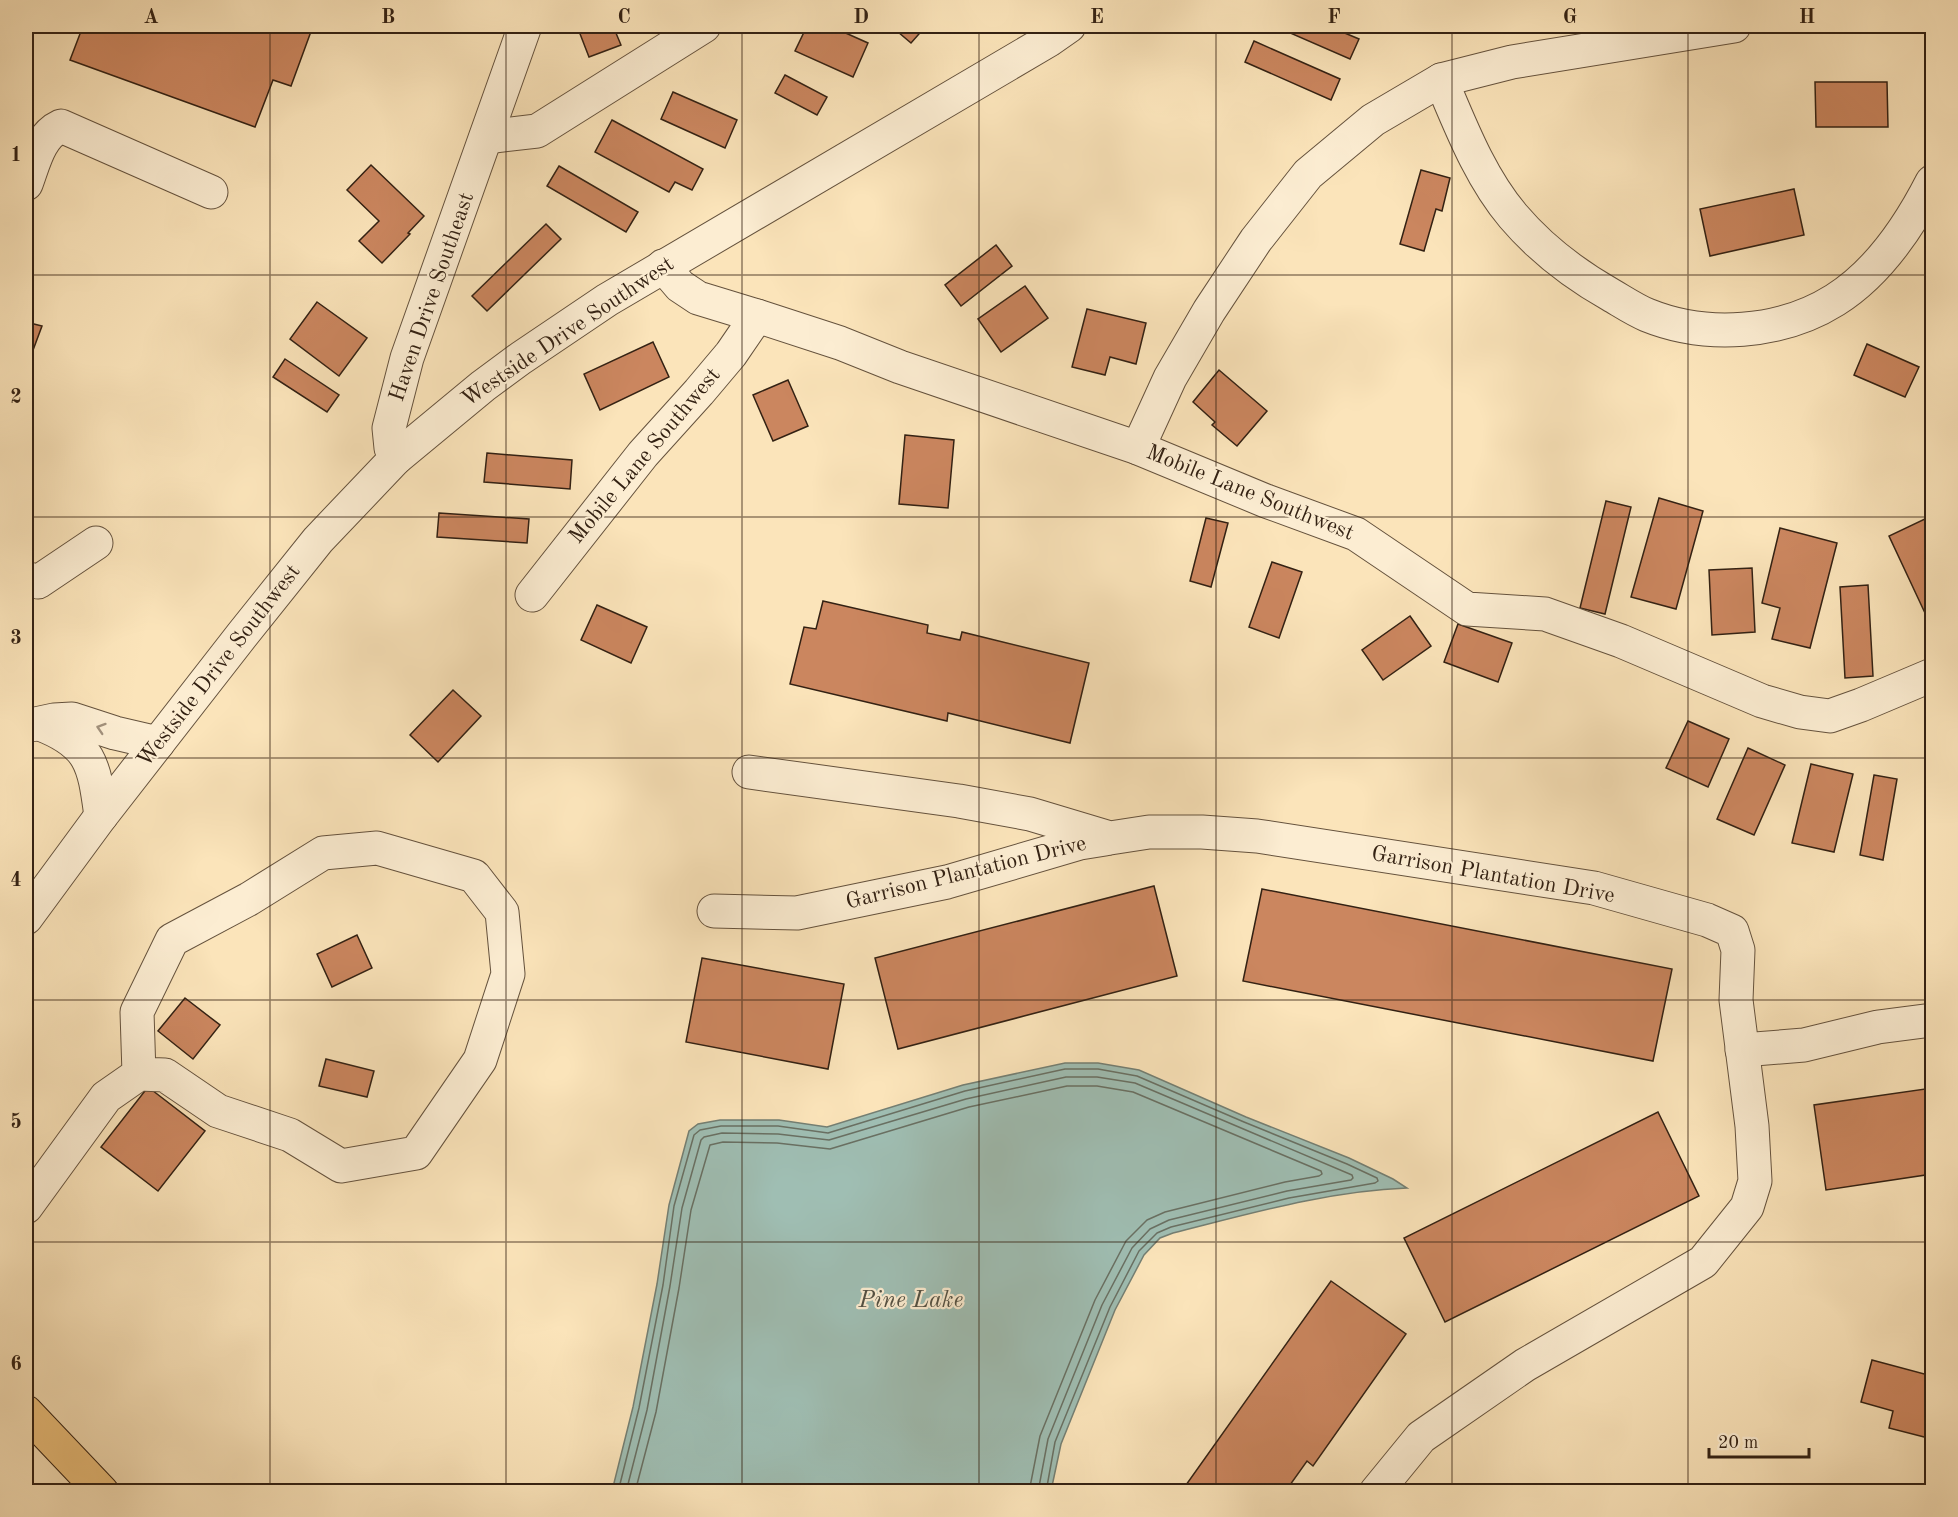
<svg xmlns="http://www.w3.org/2000/svg" width="1958" height="1517" font-family="'Old Standard TT',serif">
  <rect width="100%" height="100%" fill="#fbe4ba"/>
  <filter id="stains"><feTurbulence type="fractalNoise" baseFrequency=".00333" numOctaves="4"/><feColorMatrix values="0 0 0 0 .2 0 0 0 0 .09 0 0 0 0 .02 0 0 0 .5 -.17"/></filter>
  <radialGradient id="worn" r=".72"><stop offset=".6" stop-color="#630" stop-opacity="0"/><stop offset="1" stop-color="#630" stop-opacity=".3"/></radialGradient>
  <path fill="#9fbeb3" stroke="#747f73" stroke-width="1.5" d="M 1065,1063 L 1098,1063 L 1139,1070 L 1246,1117 L 1349,1158 L 1393,1179 L 1407,1188 C 1327,1191 1249,1214 1173,1233 L 1160,1238 L 1144,1255 L 1115,1310 L 1061,1444 L 1051,1491 L 612,1491 L 633,1407 L 657,1284 L 669,1205 L 689,1131 L 698,1124 L 720,1120 L 779,1120 L 827,1127 L 963,1085 Z"/>
  <g fill="none" stroke-linecap="round" stroke-linejoin="round">
    <g stroke="#697063" stroke-width="1.5">
      <path d="M 618,1492 L 639,1408 L 663,1285 L 674,1206 L 694,1135 L 700,1130 L 721,1126 L 778,1126 L 828,1133 L 965,1091 L 1065,1069 L 1098,1069 L 1137,1076 L 1244,1122 L 1347,1164 L 1377,1178 L 1378,1181 L 1375,1183 L 1289,1198 L 1171,1227 L 1157,1233 L 1139,1251 L 1110,1307 L 1055,1442 L 1046,1492"/>
      <path d="M 626,1492 L 647,1410 L 670,1286 L 682,1208 L 701,1140 L 704,1137 L 722,1133 L 778,1134 L 829,1140 L 966,1099 L 1066,1077 L 1097,1077 L 1135,1083 L 1352,1175 L 1353,1178 L 1351,1180 L 1287,1191 L 1169,1220 L 1150,1229 L 1132,1248 L 1102,1305 L 1048,1439 L 1038,1492"/>
      <path d="M 635,1492 L 656,1412 L 679,1288 L 691,1210 L 710,1145 L 723,1142 L 777,1143 L 830,1149 L 969,1107 L 1067,1086 L 1097,1086 L 1133,1092 L 1321,1171 L 1322,1174 L 1319,1176 L 1285,1182 L 1165,1212 L 1147,1220 L 1126,1241 L 1095,1300 L 1040,1436 L 1029,1492"/>
    </g>
  </g>
  <g fill="#cb865f" stroke="#332113" stroke-width="1.5">
    <path d="M 83,26 L 313,26 L 291,86 L 273,80 L 255,127 L 70,60 Z"/>
    <path d="M 577,26 L 613,26 L 621,45 L 589,57 Z"/>
    <path d="M 807,26 L 830,26 L 868,43 L 853,77 L 795,51 Z"/>
    <path d="M 891,26 L 926,26 L 911,43 Z"/>
    <path d="M 1283,26 L 1328,26 L 1359,39 L 1350,59 L 1281,29 Z"/>
    <path d="M 1254,41 L 1340,79 L 1331,100 L 1245,62 Z"/>
    <path d="M 785,75 L 827,97 L 817,115 L 775,93 Z"/>
    <path d="M 1815,82 L 1887,82 L 1888,127 L 1816,127 Z"/>
    <path d="M 673,92 L 737,120 L 725,148 L 661,119 Z"/>
    <path d="M 612,120 L 703,169 L 692,190 L 675,182 L 669,192 L 595,152 Z"/>
    <path d="M 371,165 L 424,216 L 408,233 L 410,234 L 382,263 L 359,241 L 379,221 L 347,190 Z"/>
    <path d="M 559,166 L 638,212 L 626,232 L 547,186 Z"/>
    <path d="M 1421,170 L 1450,178 L 1442,211 L 1436,209 L 1424,251 L 1400,244 Z"/>
    <path d="M 1794,189 L 1804,235 L 1710,256 L 1700,209 Z"/>
    <path d="M 546,224 L 561,239 L 487,311 L 472,296 Z"/>
    <path d="M 996,245 L 1012,266 L 961,306 L 945,285 Z"/>
    <path d="M 1025,286 L 1048,318 L 1001,352 L 978,319 Z"/>
    <path d="M 317,302 L 367,338 L 339,376 L 290,339 Z"/>
    <path d="M 1087,309 L 1146,323 L 1136,364 L 1110,357 L 1105,375 L 1072,367 Z"/>
    <path d="M 26,322 L 42,326 L 26,369 Z"/>
    <path d="M 653,342 L 669,377 L 600,410 L 584,374 Z"/>
    <path d="M 1867,344 L 1919,367 L 1905,397 L 1854,375 Z"/>
    <path d="M 285,359 L 339,395 L 327,412 L 273,377 Z"/>
    <path d="M 1219,370 L 1267,411 L 1237,446 L 1212,425 L 1215,422 L 1193,402 Z"/>
    <path d="M 788,380 L 808,426 L 773,441 L 753,395 Z"/>
    <path d="M 905,435 L 954,440 L 948,508 L 899,504 Z"/>
    <path d="M 487,453 L 572,460 L 570,489 L 484,482 Z"/>
    <path d="M 1659,498 L 1703,511 L 1676,609 L 1631,597 Z"/>
    <path d="M 1606,501 L 1631,507 L 1605,614 L 1580,608 Z"/>
    <path d="M 439,513 L 529,519 L 527,543 L 437,537 Z"/>
    <path d="M 1929,517 L 1932,525 L 1932,628 L 1889,536 Z"/>
    <path d="M 1206,518 L 1228,523 L 1211,587 L 1190,581 Z"/>
    <path d="M 1780,528 L 1837,543 L 1810,648 L 1772,639 L 1780,608 L 1762,603 Z"/>
    <path d="M 1272,562 L 1302,572 L 1279,638 L 1249,627 Z"/>
    <path d="M 1752,568 L 1755,632 L 1712,635 L 1709,570 Z"/>
    <path d="M 1868,585 L 1873,676 L 1845,678 L 1840,587 Z"/>
    <path d="M 823,601 L 928,625 L 927,633 L 960,640 L 962,632 L 1089,663 L 1070,743 L 948,713 L 947,721 L 790,684 L 804,627 L 816,629 Z"/>
    <path d="M 597,605 L 647,627 L 631,663 L 581,640 Z"/>
    <path d="M 1410,616 L 1431,646 L 1383,680 L 1362,650 Z"/>
    <path d="M 1458,624 L 1512,643 L 1498,682 L 1444,662 Z"/>
    <path d="M 453,690 L 481,716 L 438,762 L 410,735 Z"/>
    <path d="M 1688,721 L 1729,739 L 1708,787 L 1666,768 Z"/>
    <path d="M 1748,748 L 1785,765 L 1754,835 L 1717,819 Z"/>
    <path d="M 1811,764 L 1853,774 L 1834,852 L 1792,843 Z"/>
    <path d="M 1874,775 L 1897,779 L 1883,860 L 1860,855 Z"/>
    <path d="M 1154,886 L 1177,976 L 898,1049 L 875,958 Z"/>
    <path d="M 1262,889 L 1672,969 L 1653,1061 L 1243,981 Z"/>
    <path d="M 357,935 L 372,968 L 332,987 L 317,954 Z"/>
    <path d="M 702,958 L 844,984 L 828,1069 L 686,1042 Z"/>
    <path d="M 185,998 L 220,1025 L 193,1059 L 158,1031 Z"/>
    <path d="M 326,1059 L 374,1071 L 367,1097 L 319,1086 Z"/>
    <path d="M 148,1087 L 205,1131 L 158,1191 L 101,1147 Z"/>
    <path d="M 1932,1088 L 1932,1174 L 1826,1190 L 1814,1105 Z"/>
    <path d="M 1658,1112 L 1699,1196 L 1445,1322 L 1404,1238 Z"/>
    <path d="M 1331,1281 L 1406,1334 L 1313,1466 L 1307,1461 L 1285,1492 L 1181,1492 Z"/>
    <path d="M 1872,1360 L 1932,1376 L 1932,1439 L 1889,1428 L 1893,1411 L 1861,1402 Z"/>
  </g>
  <g fill="none" stroke-linecap="round" stroke-linejoin="round">
    <defs>
      <g id="minor">
        <path d="M 1441,80 C 1461,127 1480,177 1513,216 C 1541,249 1574,274 1611,295 C 1623,302 1635,310 1647,315 C 1706,339 1781,334 1835,300 C 1878,273 1909,227 1932,182"/>
        <path d="M 486,137 L 537,131 L 704,26"/>
        <path d="M 26,184 C 34,163 39,136 61,126 L 211,192"/>
        <path d="M 757,316 L 840,343 L 900,367 L 1138,448 L 1266,501 L 1356,534 L 1467,609 L 1545,614 L 1621,641 L 1762,701 L 1800,712 L 1830,716 L 1861,705 L 1932,675"/>
        <path d="M 1138,448 L 1170,378 L 1209,311 L 1256,240 L 1308,174 L 1373,120 L 1441,80 L 1512,62 L 1734,26"/>
        <path d="M 396,458 L 391,448 L 389,428 L 407,358 L 525,26"/>
        <path d="M 26,578 L 38,582 L 96,543"/>
        <path d="M 532,595 L 643,454 L 699,392 L 731,354 L 757,316 L 698,298 L 680,286 L 663,266"/>
        <path d="M 40,724 C 92,744 94,765 101,816"/>
        <path d="M 26,726 L 54,720 L 72,719 L 115,733 L 158,743"/>
        <path d="M 749,772 L 959,801 L 1030,814 L 1110,838 L 1149,832 L 1202,832 L 1257,836 L 1594,888 L 1707,920 L 1732,931 L 1738,950 L 1736,1000 L 1752,1126 L 1755,1181 L 1747,1207 L 1703,1262 L 1525,1365 L 1421,1437 L 1376,1492"/>
        <path d="M 714,911 L 797,913 L 947,882 L 1080,843 L 1105,839"/>
        <path d="M 26,918 L 101,816 L 242,635 L 318,540 L 396,458 L 483,386 L 521,358 L 607,300 L 1049,40 L 1069,26"/>
        <path d="M 1742,1050 L 1804,1045 L 1878,1027 L 1932,1020"/>
        <path d="M 26,1207 L 106,1097 L 139,1074 L 165,1075 L 218,1111 L 290,1135 L 341,1166 L 416,1153 L 480,1060 L 508,974 L 502,912 L 474,876 L 377,848 L 323,853 L 249,899 L 172,940 L 137,1012 L 139,1074"/>
      </g>
      <path id="major" d="M 26,1412 L 102,1492"/>
    </defs>
    <use href="#minor" stroke="#65523d" stroke-width="35"/>
    <use href="#major" stroke="#332113" stroke-width="35"/>
    <use href="#minor" stroke="#fcedd2" stroke-width="33"/>
    <use href="#major" stroke="#eec27d" stroke-width="33"/>
  </g>
  <defs><path id="oneway-chevron" d="M-2-3.5L2.5 0L-2 3.5" fill="none" stroke-width="1.6" stroke-linecap="round" stroke-linejoin="round" transform="scale(1.5)"/></defs>
  <use stroke="#a2917c" href="#oneway-chevron" transform="translate(101 728) rotate(-162)"/>
  <path fill="none" stroke="#332113" stroke-width="1.5" stroke-opacity="0.55" d="M 270,26 L 270,1492M 506,26 L 506,1492M 742,26 L 742,1492M 979,26 L 979,1492M 1216,26 L 1216,1492M 1452,26 L 1452,1492M 1688,26 L 1688,1492M 26,275 L 1932,275M 26,517 L 1932,517M 26,758 L 1932,758M 26,1000 L 1932,1000M 26,1242 L 1932,1242"/>
  <g text-anchor="middle" dominant-baseline="central" stroke-width="4.5" stroke-linejoin="round" paint-order="stroke">
    <g font-size="22" fill="#332113" stroke="#fcedd2">
      <text transform="translate(432 297) rotate(-71)">Haven Drive Southeast</text>
      <text transform="translate(568 332) rotate(-34)">Westside Drive Southwest</text>
      <text transform="translate(645 456) rotate(-50)">Mobile Lane Southwest</text>
      <text transform="translate(1250 493) rotate(22)">Mobile Lane Southwest</text>
      <text transform="translate(219 666) rotate(-52)">Westside Drive Southwest</text>
      <text transform="translate(966 873) rotate(-14)">Garrison Plantation Drive</text>
      <text transform="translate(1493 875) rotate(10)">Garrison Plantation Drive</text>
    </g>
    <g font-size="24" font-style="italic" fill="#535043" stroke="#fcedd2">
      <text x="911" y="1301">Pine Lake</text>
    </g>
  </g>
  <rect width="1958" height="1517" fill="none" stroke="#fbe4ba" stroke-width="66"/>
  <path d="M1709 1448v9h100v-9" fill="none" stroke="#332113" stroke-width="3"/>
  <text x="1718" y="1448" font-size="18" fill="#332113" stroke="#fcedd2" stroke-width="4.5" paint-order="stroke">20 m</text>
  <rect x="33" y="33" width="1892" height="1451" fill="none" stroke="#332113" stroke-width="2"/>
  <g font-size="20" text-anchor="middle" font-weight="bold" fill="#332113">
    <text x="151" y="23">A</text>
    <text x="388" y="23">B</text>
    <text x="624" y="23">C</text>
    <text x="861" y="23">D</text>
    <text x="1097" y="23">E</text>
    <text x="1334" y="23">F</text>
    <text x="1570" y="23">G</text>
    <text x="1807" y="23">H</text>
    <text x="16" y="161">1</text>
    <text x="16" y="403">2</text>
    <text x="16" y="644">3</text>
    <text x="16" y="886">4</text>
    <text x="16" y="1128">5</text>
    <text x="16" y="1370">6</text>
  </g>
  <rect width="100%" height="100%" filter="url(#stains)"/>
  <rect width="100%" height="100%" fill="url(#worn)"/>
</svg>
